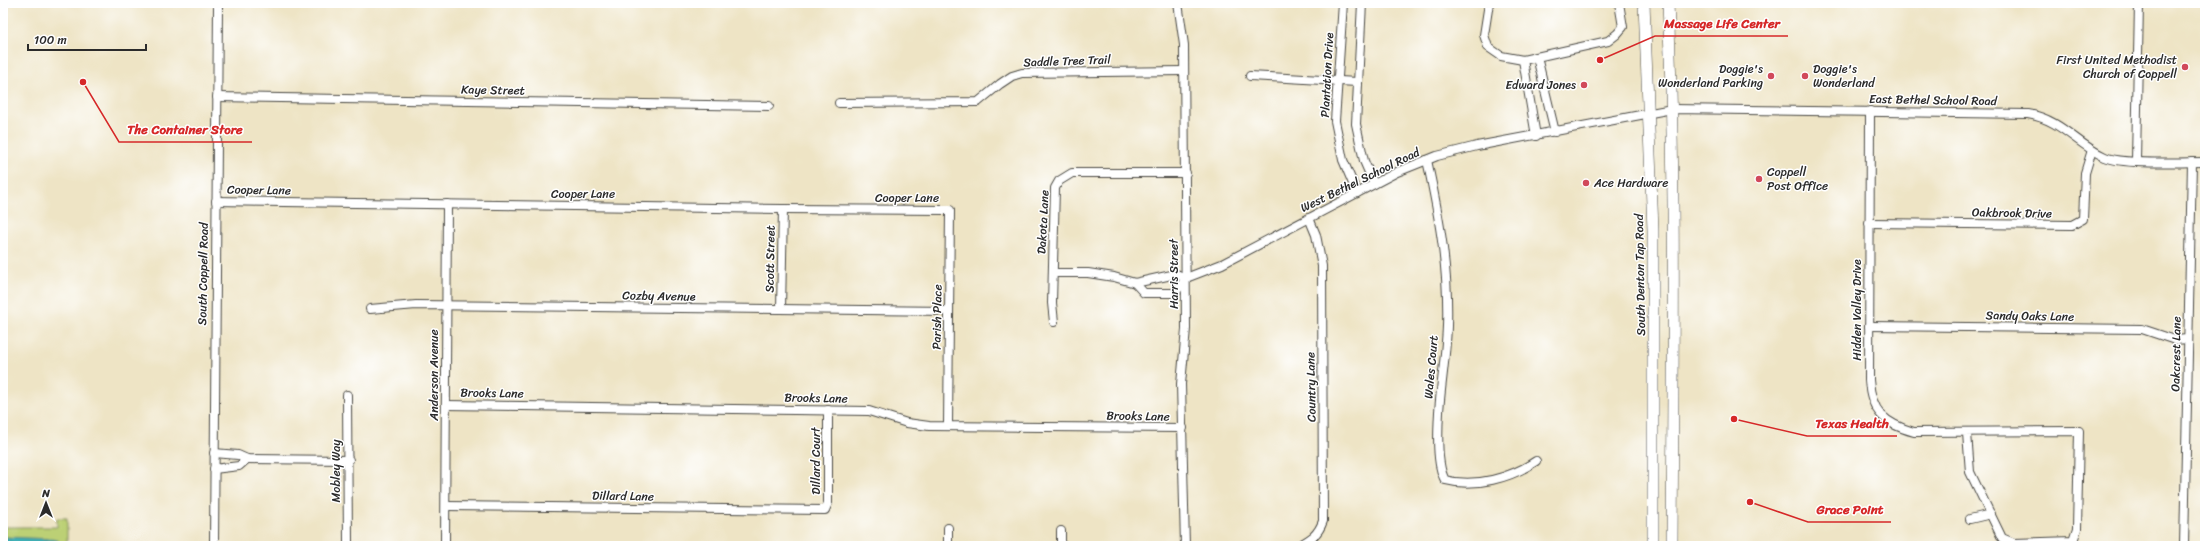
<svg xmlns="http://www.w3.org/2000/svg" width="2208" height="549" font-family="Sriracha,sans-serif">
  <rect width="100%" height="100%" fill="#fff"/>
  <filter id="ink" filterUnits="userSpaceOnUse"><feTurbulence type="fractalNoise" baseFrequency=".025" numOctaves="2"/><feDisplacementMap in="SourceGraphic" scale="8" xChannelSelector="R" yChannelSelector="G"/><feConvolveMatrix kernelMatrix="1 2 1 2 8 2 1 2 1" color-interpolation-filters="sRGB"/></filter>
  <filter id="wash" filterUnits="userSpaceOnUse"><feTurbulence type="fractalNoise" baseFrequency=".012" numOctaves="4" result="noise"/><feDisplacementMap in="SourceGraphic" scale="16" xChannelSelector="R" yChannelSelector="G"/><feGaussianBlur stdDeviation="0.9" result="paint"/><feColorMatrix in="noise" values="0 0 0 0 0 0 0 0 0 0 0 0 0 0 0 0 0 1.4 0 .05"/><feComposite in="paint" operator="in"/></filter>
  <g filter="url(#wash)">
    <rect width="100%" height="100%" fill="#eee4c5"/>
    <path fill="#bcd074" stroke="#747e50" d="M 57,518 L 67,518 L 67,546 L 3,546 L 3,527 L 57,527 Z"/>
    <path fill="#40b1b7" stroke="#366e71" d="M 3,537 L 51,539 L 57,540 L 62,546 L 3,546 Z"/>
  </g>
  <g filter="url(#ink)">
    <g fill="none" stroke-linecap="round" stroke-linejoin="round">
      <defs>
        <g id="minor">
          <path d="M 1178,3 L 1184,45 L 1186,329 L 1181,384 L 1185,546"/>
          <path d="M 1343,3 L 1335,121 L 1343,160 L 1357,193"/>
          <path d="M 1362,3 L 1356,124 L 1364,161 L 1374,184"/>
          <path d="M 1489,3 L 1484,35 L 1488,47 L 1501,56 L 1523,60 L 1608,41 L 1617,34 L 1623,27 L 1619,3"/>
          <path d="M 1537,57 L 1555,132"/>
          <path d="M 1523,60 L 1536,136"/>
          <path d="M 1250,76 L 1357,82"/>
          <path d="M 217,97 L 769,106"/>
          <path d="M 839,103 L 978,102 L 1000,84 L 1012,76 L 1022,73 L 1184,71"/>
          <path d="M 1870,111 L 1869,380 C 1871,412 1885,424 1914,432 L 2079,431 L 2077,529 L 2073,541 L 2014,543 L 2002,538 L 1970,472 L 1967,433"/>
          <path d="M 1427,160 C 1439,216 1449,269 1447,326 C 1446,355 1441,383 1439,412 C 1438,430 1436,465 1445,480 C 1475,488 1511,478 1536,461"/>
          <path d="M 2136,161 L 2139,3"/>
          <path d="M 216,201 L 783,209 L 950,210 L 948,426"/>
          <path d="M 1869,223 L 2072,225 L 2083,219 L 2085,173 L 2092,150"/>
          <path d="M 1053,273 L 1088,273 L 1114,277 L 1135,283 L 1176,274 L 1186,278"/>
          <path d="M 1186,278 L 1222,264 L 1397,172 L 1437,156 L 1477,146 L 1672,109 L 2028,114 C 2062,120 2076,144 2105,157 C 2123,165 2183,162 2205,162"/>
          <path d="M 1135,283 L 1144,293 L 1173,293 L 1176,292 L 1186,278"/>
          <path d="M 370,309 L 416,305 L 949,311"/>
          <path d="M 781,309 L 783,209"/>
          <path d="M 1054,322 L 1052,303 L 1055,188 L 1059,181 L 1072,173 L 1186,173"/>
          <path d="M 1869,326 L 2142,329 L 2175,340 L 2188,339"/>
          <path d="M 347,395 L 348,546"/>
          <path d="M 446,405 L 869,411 L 907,423 L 929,426 L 1183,428"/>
          <path d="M 214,453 L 238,455 L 247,459 L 349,460"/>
          <path d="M 214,469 L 239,466 L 247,459"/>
          <path d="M 446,506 L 825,510 L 828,503 L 828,410"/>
          <path d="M 1970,519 L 1991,514"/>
          <path d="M 948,528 L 948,546"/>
          <path d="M 214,546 L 218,3"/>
          <path d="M 445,546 L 447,204"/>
          <path d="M 1061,546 L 1061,531"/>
          <path d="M 1298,546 C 1311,539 1318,535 1323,521 L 1322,266 L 1316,235 L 1309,218"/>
          <path d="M 2184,546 L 2192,162"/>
        </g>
        <g id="major">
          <path d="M 1644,3 L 1653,230 L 1653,546"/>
          <path d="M 1668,3 C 1676,184 1673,365 1672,546"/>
        </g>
      </defs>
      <use href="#minor" stroke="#484742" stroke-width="10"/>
      <use href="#major" stroke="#484742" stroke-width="12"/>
      <use href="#minor" stroke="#fff" stroke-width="8"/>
      <use href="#major" stroke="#fff" stroke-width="11"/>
    </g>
  </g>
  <g fill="#d1495b" stroke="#fff" stroke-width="1.5">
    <circle cx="2185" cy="67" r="4"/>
    <circle cx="1771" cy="76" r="4"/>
    <circle cx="1805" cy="76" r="4"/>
    <circle cx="1584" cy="85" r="4"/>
    <circle cx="1759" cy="179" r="4"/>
    <circle cx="1586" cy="183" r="4"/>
  </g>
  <g text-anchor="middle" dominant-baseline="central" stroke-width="3" stroke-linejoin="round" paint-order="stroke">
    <g font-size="12" fill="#2b2b2b" stroke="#fff" text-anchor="end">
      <text x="2177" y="60">First United Methodist<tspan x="2177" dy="14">Church of Coppell</tspan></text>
      <text x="1763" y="69">Doggie's<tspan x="1763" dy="14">Wonderland Parking</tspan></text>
      <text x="1813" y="69" text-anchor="start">Doggie's<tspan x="1813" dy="14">Wonderland</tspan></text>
      <text x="1576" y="85">Edward Jones</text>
      <text x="1767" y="172" text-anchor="start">Coppell<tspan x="1767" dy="14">Post Office</tspan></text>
      <text x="1594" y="183" text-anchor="start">Ace Hardware</text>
    </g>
    <g font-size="12" fill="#2b2b2b" stroke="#fff">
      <text transform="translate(1067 61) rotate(-2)">Saddle Tree Trail</text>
      <text transform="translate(1327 75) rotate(-87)">Plantation Drive</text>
      <text transform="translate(493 90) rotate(1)">Kaye Street</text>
      <text transform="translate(1933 100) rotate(1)">East Bethel School Road</text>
      <text transform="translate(1360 180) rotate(-26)">West Bethel School Road</text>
      <text transform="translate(259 190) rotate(1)">Cooper Lane</text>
      <text x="583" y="194">Cooper Lane</text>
      <text x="907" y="198">Cooper Lane</text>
      <text transform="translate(2012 213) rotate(1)">Oakbrook Drive</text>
      <text transform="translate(1043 222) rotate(-87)">Dakota Lane</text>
      <text transform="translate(770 259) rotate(-89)">Scott Street</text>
      <text transform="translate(203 274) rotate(-89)">South Coppell Road</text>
      <text transform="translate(1174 274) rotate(-90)">Harris Street</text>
      <text transform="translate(1640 275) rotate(-91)">South Denton Tap Road</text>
      <text transform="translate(659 296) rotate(1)">Cozby Avenue</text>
      <text transform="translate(1857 310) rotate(-90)">Hidden Valley Drive</text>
      <text transform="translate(2030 316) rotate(1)">Sandy Oaks Lane</text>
      <text transform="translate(937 317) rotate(-89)">Parish Place</text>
      <text transform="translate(2176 354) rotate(-89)">Oakcrest Lane</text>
      <text transform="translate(1431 367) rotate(-85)">Wales Court</text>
      <text transform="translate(434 375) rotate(-90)">Anderson Avenue</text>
      <text transform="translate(1311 387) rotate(-91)">Country Lane</text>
      <text transform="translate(492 393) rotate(1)">Brooks Lane</text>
      <text transform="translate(816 398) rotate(1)">Brooks Lane</text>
      <text transform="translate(1138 416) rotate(1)">Brooks Lane</text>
      <text transform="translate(816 461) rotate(-90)">Dillard Court</text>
      <text transform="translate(336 471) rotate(-90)">Mobley Way</text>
      <text transform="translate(623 496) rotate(1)">Dillard Lane</text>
    </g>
  </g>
  <path fill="none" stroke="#d62828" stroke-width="1.5" d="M1600 60L1655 36H1788M83 82L119 142H252M1734 419L1807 436H1897M1750 502L1808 522H1891"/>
  <g fill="#d62828" stroke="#fff" stroke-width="1.5">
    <circle cx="1600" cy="60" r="4"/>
    <circle cx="83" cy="82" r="4"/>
    <circle cx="1734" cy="419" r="4"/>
    <circle cx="1750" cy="502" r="4"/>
  </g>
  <g font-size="13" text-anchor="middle" font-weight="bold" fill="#d62828" stroke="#fff" stroke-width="3" stroke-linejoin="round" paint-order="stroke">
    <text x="1722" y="28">Massage Life Center</text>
    <text x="185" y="134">The Container Store</text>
    <text x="1852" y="428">Texas Health</text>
    <text x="1850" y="514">Grace Point</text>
  </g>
  <rect width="2208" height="549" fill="none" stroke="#fff" stroke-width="16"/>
  <g transform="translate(46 503)" stroke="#ffffff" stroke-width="3" paint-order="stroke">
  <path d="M0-3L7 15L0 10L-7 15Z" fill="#2b2b2b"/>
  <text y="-6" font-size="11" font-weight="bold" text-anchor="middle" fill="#2b2b2b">N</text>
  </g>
  <path d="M28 44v6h118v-6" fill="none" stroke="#2b2b2b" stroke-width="2"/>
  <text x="34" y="44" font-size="12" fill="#2b2b2b" stroke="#ffffff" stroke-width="3" paint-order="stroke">100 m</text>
</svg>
